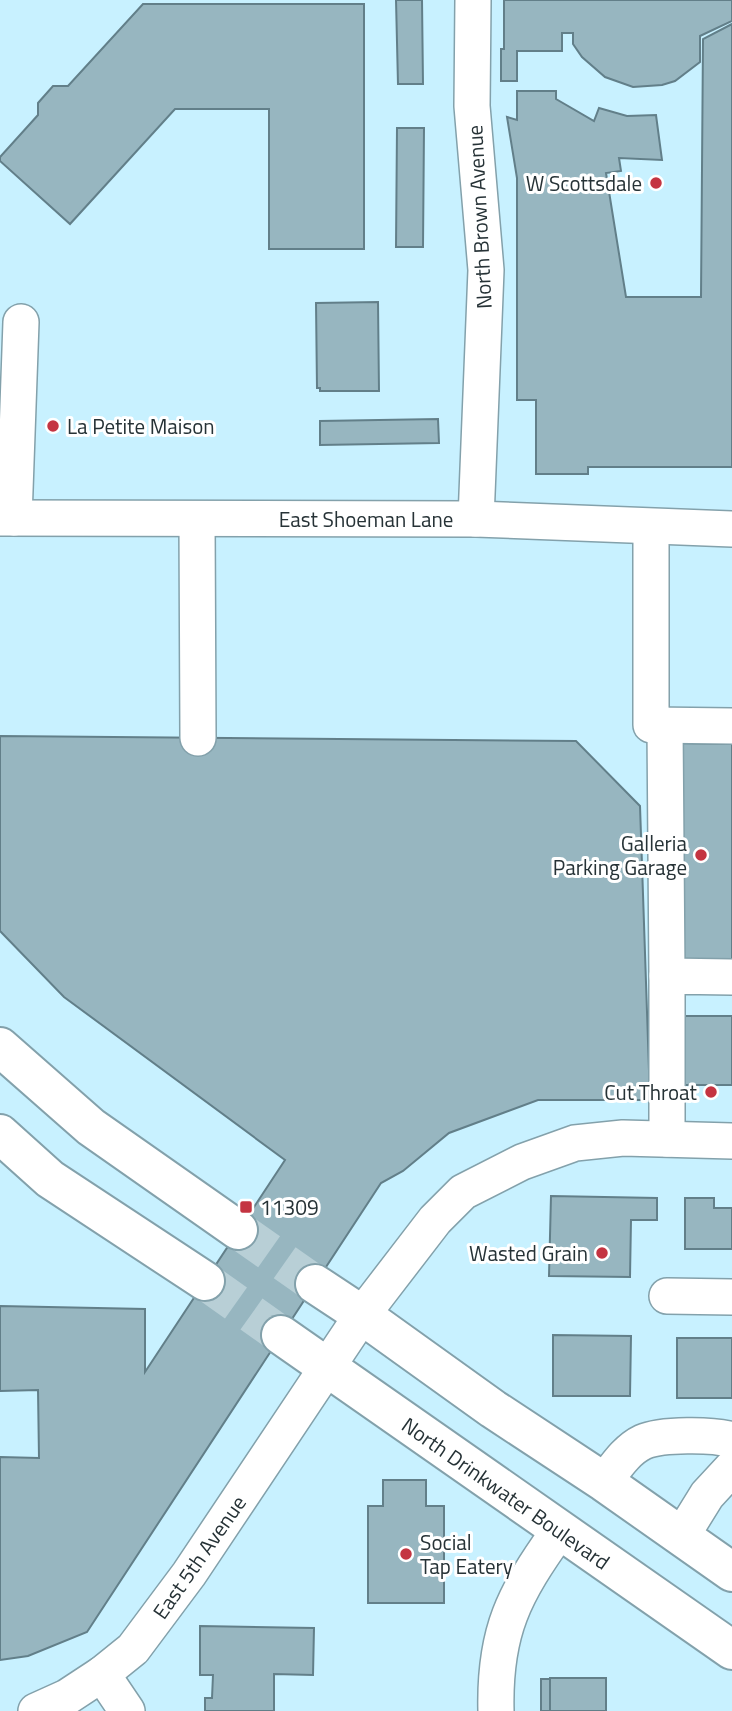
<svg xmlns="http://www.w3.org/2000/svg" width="732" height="1711" font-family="'Titillium Web',sans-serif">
  <rect width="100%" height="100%" fill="#dcf6fe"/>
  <rect fill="#c8f1ff" x="0" y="0" width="732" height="1711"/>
  <g fill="#97b6c0" stroke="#627f89" stroke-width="2">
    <path d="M 396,0 L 422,0 L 423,84 L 398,84 Z"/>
    <path d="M 504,0 L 732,0 L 732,21 L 700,36 L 700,62 L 675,81 L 662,85 L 633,87 L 605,77 L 582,57 L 573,44 L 573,33 L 562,33 L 562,51 L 517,51 L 517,81 L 501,81 L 501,49 L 504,49 Z"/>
    <path d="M 143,4 L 364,4 L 364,249 L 269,249 L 269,109 L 175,109 L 70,224 L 0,161 L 0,157 L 38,115 L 38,103 L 53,86 L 68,86 Z"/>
    <path d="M 732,24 L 732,467 L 588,467 L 588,474 L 536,474 L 536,400 L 517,400 L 517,178 L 507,117 L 517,120 L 517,91 L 556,91 L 556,99 L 594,121 L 599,108 L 627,116 L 656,115 L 662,160 L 619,158 L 621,171 L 606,173 L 626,297 L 701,297 L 703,39 Z"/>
    <path d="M 397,128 L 424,128 L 423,247 L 396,247 Z"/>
    <path d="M 378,302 L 379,391 L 320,391 L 320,388 L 317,388 L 316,303 Z"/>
    <path d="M 438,419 L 439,443 L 320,445 L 320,421 Z"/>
    <path d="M 0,736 L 576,741 L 640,806 L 650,1100 L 538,1100 L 449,1133 L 403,1171 L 381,1183 L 87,1632 L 28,1656 L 0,1660 L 0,1457 L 39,1458 L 38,1390 L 0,1391 L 0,1306 L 145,1309 L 145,1372 L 285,1160 L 64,997 L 0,931 Z"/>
    <path d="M 672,743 L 732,744 L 732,966 L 668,966 Z"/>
    <rect x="682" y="1016" width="50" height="69"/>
    <path d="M 551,1196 L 657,1198 L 657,1220 L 631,1220 L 630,1277 L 549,1276 Z"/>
    <path d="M 685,1198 L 714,1198 L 714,1208 L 732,1208 L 732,1249 L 685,1249 Z"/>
    <path d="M 553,1335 L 631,1336 L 630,1396 L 553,1396 Z"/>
    <rect x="677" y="1338" width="55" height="60"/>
    <path d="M 383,1480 L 426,1480 L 426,1506 L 444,1506 L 444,1603 L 368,1603 L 368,1506 L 383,1506 Z"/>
    <path d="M 200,1626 L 314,1628 L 313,1675 L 274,1674 L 274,1711 L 205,1711 L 205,1698 L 212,1698 L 213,1675 L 200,1675 Z"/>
    <rect x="550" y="1678" width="56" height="33"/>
    <rect x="541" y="1679" width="9" height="32"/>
  </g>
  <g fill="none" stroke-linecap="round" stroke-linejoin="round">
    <g stroke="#b8cfd6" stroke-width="38" stroke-dasharray="38 19" stroke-linecap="butt">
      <path d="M 238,1230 L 315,1284"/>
      <path d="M 205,1281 L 281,1335"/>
    </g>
    <defs>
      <g id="minor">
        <path d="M 473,0 L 472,106 L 486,270 L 476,519"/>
        <path d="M 0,518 L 476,519 L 732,529"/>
        <path d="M 14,518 L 21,322"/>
        <path d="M 197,520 L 198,738"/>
        <path d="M 651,527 L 651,725 L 732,726"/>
        <path d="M 665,725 L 667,976"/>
        <path d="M 667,1139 L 667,976 L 732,977"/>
        <path d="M 667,1296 L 732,1297"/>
        <path d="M 604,1482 C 615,1468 626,1450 643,1442 C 661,1434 713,1434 732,1440"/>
        <path d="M 681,1537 L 707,1495 L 732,1468"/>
        <path d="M 102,1674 L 127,1711"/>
        <path d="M 36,1711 L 67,1697 L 102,1674 L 133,1649 L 189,1574 L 362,1315 L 435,1220 L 463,1192 L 522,1162 L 575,1143 L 623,1138 L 732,1141"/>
        <path d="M 496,1711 C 494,1631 514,1594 559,1531"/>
      </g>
      <g id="major">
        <path d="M 0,1047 L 91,1127 L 238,1230"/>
        <path d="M 0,1134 L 50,1179 L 205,1281"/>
        <path d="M 315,1284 L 362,1315 L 493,1409 L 604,1482 L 732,1572"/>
        <path d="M 281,1335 L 732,1650"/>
      </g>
    </defs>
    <use href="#minor" stroke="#83a1ab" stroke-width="38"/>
    <use href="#major" stroke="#83a1ab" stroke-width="42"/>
    <use href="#minor" stroke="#fff" stroke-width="35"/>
    <use href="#major" stroke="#fff" stroke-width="38"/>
  </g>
  <g fill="#c43441" stroke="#fff" stroke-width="2.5">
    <circle cx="656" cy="183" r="7"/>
    <circle cx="53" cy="426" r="7"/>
    <circle cx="701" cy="855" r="7"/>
    <circle cx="711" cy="1092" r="7"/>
    <rect x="239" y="1200" width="14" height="14" rx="3.5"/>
    <circle cx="602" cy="1253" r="7"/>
    <circle cx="406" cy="1554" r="7"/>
  </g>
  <g text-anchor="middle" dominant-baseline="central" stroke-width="6" stroke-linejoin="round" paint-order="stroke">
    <g font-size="21" fill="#263236" stroke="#fff" text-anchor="end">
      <text x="642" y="183">W Scottsdale</text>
      <text x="67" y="426" text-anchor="start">La Petite Maison</text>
      <text x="687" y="843">Galleria<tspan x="687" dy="24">Parking Garage</tspan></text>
      <text x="697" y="1092">Cut Throat</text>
      <text x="260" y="1207" text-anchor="start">11309</text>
      <text x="588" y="1253">Wasted Grain</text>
      <text x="420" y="1542" text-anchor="start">Social<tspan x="420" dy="24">Tap Eatery</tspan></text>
    </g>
    <g font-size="21" fill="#263236" stroke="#fff">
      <text transform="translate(479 217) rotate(-93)">North Brown Avenue</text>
      <text x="366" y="519">East Shoeman Lane</text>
      <text transform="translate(506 1493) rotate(35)">North Drinkwater Boulevard</text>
      <text transform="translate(199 1557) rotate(-55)">East 5th Avenue</text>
    </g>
  </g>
</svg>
